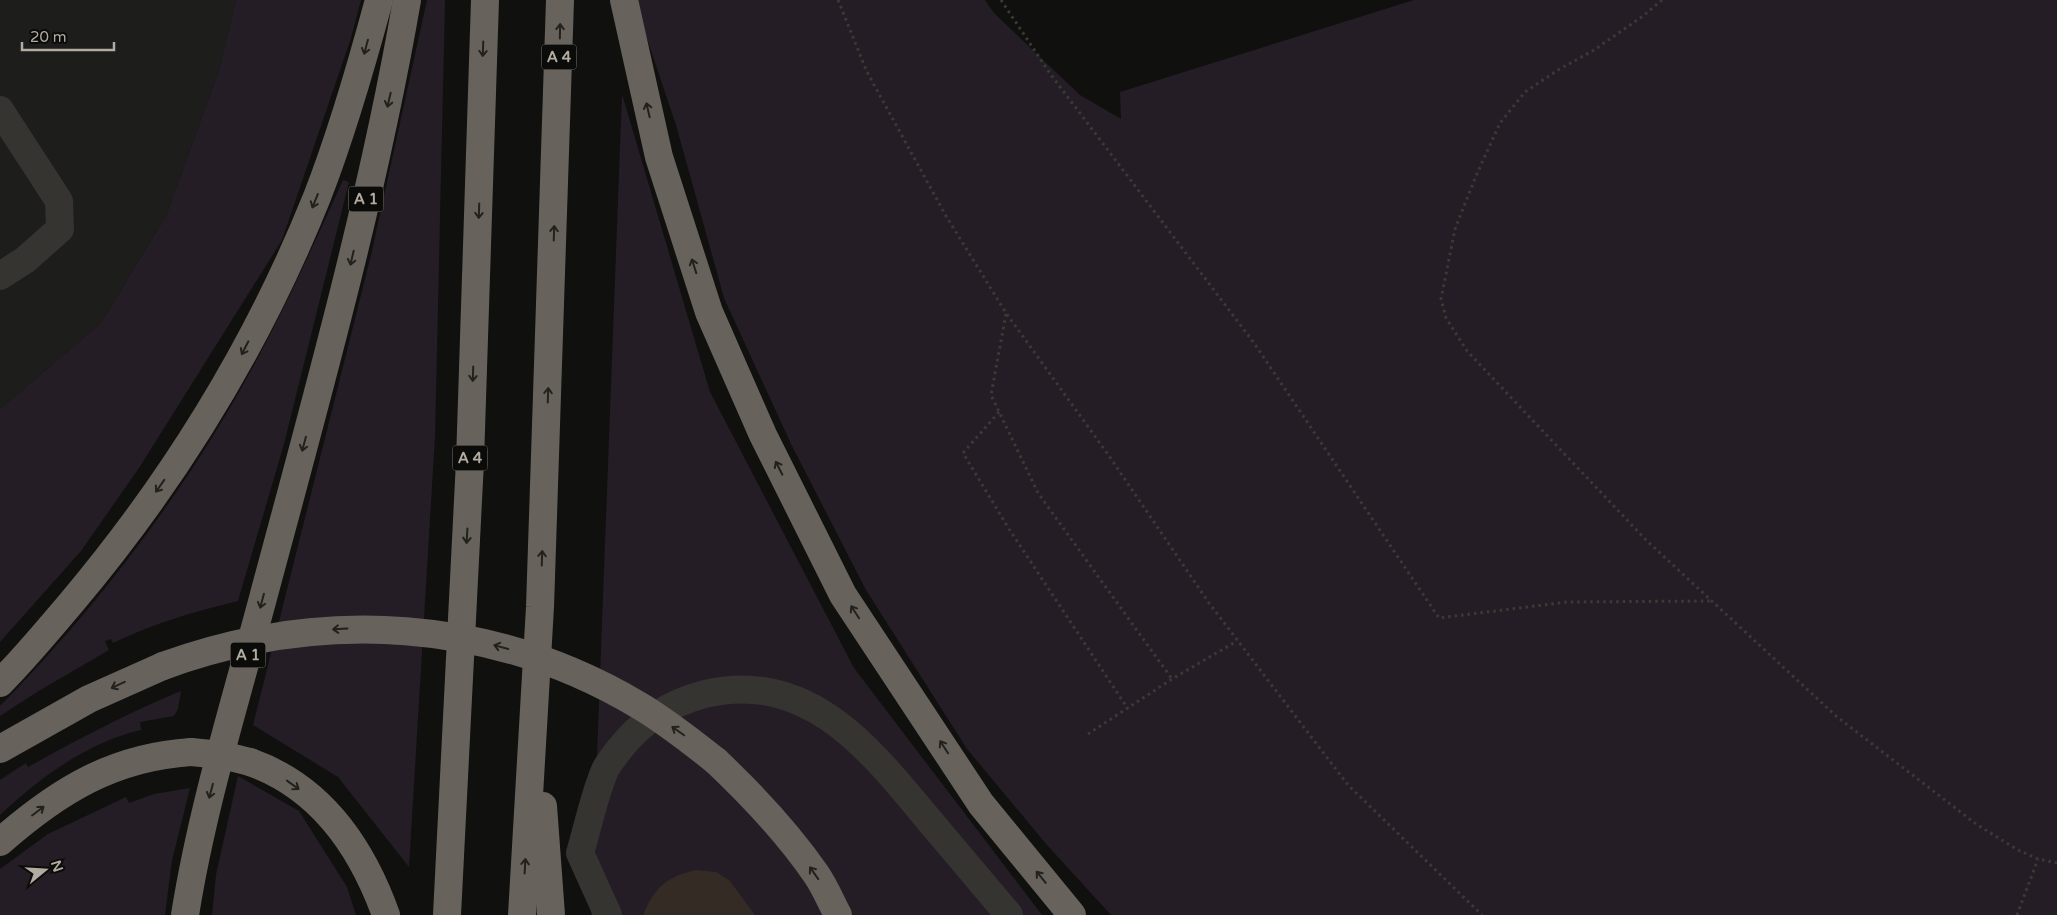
<svg xmlns="http://www.w3.org/2000/svg" width="2057" height="915" font-family="'Varela Round',sans-serif">
  <rect width="100%" height="100%" fill="#10100f"/>
  <path fill="#1d1d1b" d="M 0,0 L 236,0 L 220,67 L 166,216 L 101,323 L 0,409 Z"/>
  <g fill="#251d25">
    <path d="M 236,0 L 361,0 L 351,38 L 282,240 L 139,468 L 81,551 L 0,642 L 0,409 L 101,323 L 166,216 L 220,67 Z"/>
    <path d="M 427,0 L 445,0 L 435,436 L 409,867 L 338,777 L 253,725 L 371,255 Z"/>
    <path d="M 637,0 L 985,0 L 994,13 L 1080,95 L 1121,119 L 1120,92 L 1414,0 L 2057,0 L 2057,915 L 1111,915 L 1047,845 L 967,749 L 866,590 L 791,444 L 724,298 L 676,125 L 637,9 Z"/>
    <path d="M 622,94 L 710,392 L 854,668 L 1042,915 L 591,915 Z"/>
    <path d="M 343,180 L 349,182 L 284,444 L 238,601 C 192,612 155,623 113,643 L 111,639 L 105,641 L 109,650 L 37,692 L 0,716 L 0,706 C 94,611 185,492 249,374 C 284,311 313,246 343,180 Z"/>
    <path d="M 181,691 L 178,709 L 174,716 L 140,722 L 141,730 C 88,742 39,778 0,815 L 0,780 L 26,763 L 28,767 C 78,739 128,713 181,691 Z"/>
    <path d="M 238,776 L 299,811 L 347,887 L 356,915 L 212,915 L 216,875 Z"/>
    <path d="M 190,788 L 172,860 L 165,915 L 0,915 L 0,869 L 48,834 L 126,797 L 129,803 L 154,794 Z"/>
  </g>
  <path fill="#342b25" d="M 696,870 L 716,872 L 729,880 L 755,915 L 643,915 C 655,887 666,877 696,870 Z"/>
  <g fill="none" stroke-linecap="round" stroke-linejoin="round">
    <g stroke="#3d3a36" stroke-width="3" stroke-dasharray="2.5 4" stroke-linecap="butt">
      <path d="M 838,0 L 867,72 L 946,216 L 1006,313 L 1107,453 L 1209,603 L 1348,785 L 1482,915"/>
      <path d="M 1001,0 L 1051,75 L 1254,343 L 1439,618 L 1567,602 L 1712,601"/>
      <path d="M 1662,0 L 1643,16 L 1594,50 L 1558,70 L 1525,92 L 1500,123 L 1476,176 L 1455,229 L 1441,299 L 1446,318 L 1467,351 L 1646,540 L 1836,716 L 1976,824 L 2018,850 L 2038,859 L 2057,863"/>
      <path d="M 1006,314 L 991,395 L 1038,493 L 1172,679"/>
      <path d="M 999,412 L 963,453 L 1009,529 L 1128,709"/>
      <path d="M 1088,734 L 1172,679 L 1237,641"/>
      <path d="M 2017,915 L 2038,859"/>
    </g>
    <g stroke="#363430" stroke-width="28">
      <path d="M 0,110 L 59,201 L 60,229 L 25,260 L 0,276"/>
      <path d="M 608,915 L 580,853 C 588,826 594,796 605,770 C 608,763 614,757 618,751 C 640,722 670,703 705,694 C 805,670 866,744 923,813 C 952,847 980,881 1009,915"/>
    </g>
    <g stroke="#67635c" stroke-width="28">
      <path d="M 624,0 L 659,157 L 709,312 L 763,435 L 843,595 L 981,804 L 1072,915"/>
      <path d="M 0,683 C 25,658 48,630 71,603 C 173,482 258,344 317,197 C 342,133 361,67 379,0"/>
      <path d="M 0,749 L 89,699 L 163,666"/>
      <path d="M 716,761 C 753,796 787,832 816,874 C 825,887 831,902 838,915"/>
      <path d="M 250,762 C 321,787 362,848 386,915"/>
      <path d="M 543,806 L 551,915"/>
      <path d="M 0,842 C 58,791 113,757 191,752"/>
      <path d="M 185,915 C 202,808 235,703 263,598 C 316,400 372,202 407,0"/>
      <path d="M 447,915 L 470,461 L 485,0"/>
      <path d="M 522,915 L 540,607 L 560,0"/>
    </g>
    <g stroke="#67635c" stroke-width="28">
      <path d="M 163,666 C 322,608 493,618 640,706 C 667,722 692,742 716,761"/>
      <path d="M 191,752 L 222,755 L 250,762"/>
    </g>
  </g>
  <defs><path id="oneway-shaft" d="M-6 0H5M1.5-3L5.5 0L1.5 3" fill="none" stroke-width="1.6" stroke-linecap="round" stroke-linejoin="round" transform="scale(1.25)"/></defs>
  <g stroke="#22211e">
    <use href="#oneway-shaft" transform="translate(560 31) rotate(-89)"/>
    <use href="#oneway-shaft" transform="translate(366 47) rotate(105)"/>
    <use href="#oneway-shaft" transform="translate(483 49) rotate(92)"/>
    <use href="#oneway-shaft" transform="translate(389 100) rotate(103)"/>
    <use href="#oneway-shaft" transform="translate(648 110) rotate(-103)"/>
    <use href="#oneway-shaft" transform="translate(315 201) rotate(112)"/>
    <use href="#oneway-shaft" transform="translate(479 211) rotate(92)"/>
    <use href="#oneway-shaft" transform="translate(554 233) rotate(-88)"/>
    <use href="#oneway-shaft" transform="translate(352 258) rotate(103)"/>
    <use href="#oneway-shaft" transform="translate(694 266) rotate(-108)"/>
    <use href="#oneway-shaft" transform="translate(245 348) rotate(117)"/>
    <use href="#oneway-shaft" transform="translate(473 374) rotate(92)"/>
    <use href="#oneway-shaft" transform="translate(548 395) rotate(-88)"/>
    <use href="#oneway-shaft" transform="translate(304 444) rotate(105)"/>
    <use href="#oneway-shaft" transform="translate(779 468) rotate(-117)"/>
    <use href="#oneway-shaft" transform="translate(160 486) rotate(125)"/>
    <use href="#oneway-shaft" transform="translate(467 536) rotate(93)"/>
    <use href="#oneway-shaft" transform="translate(542 558) rotate(-88)"/>
    <use href="#oneway-shaft" transform="translate(262 601) rotate(105)"/>
    <use href="#oneway-shaft" transform="translate(855 612) rotate(-123)"/>
    <use href="#oneway-shaft" transform="translate(340 629) rotate(177)"/>
    <use href="#oneway-shaft" transform="translate(501 647) rotate(-165)"/>
    <use href="#oneway-shaft" transform="translate(118 685) rotate(155)"/>
    <use href="#oneway-shaft" transform="translate(678 731) rotate(-145)"/>
    <use href="#oneway-shaft" transform="translate(944 747) rotate(-123)"/>
    <use href="#oneway-shaft" transform="translate(293 785) rotate(36)"/>
    <use href="#oneway-shaft" transform="translate(211 791) rotate(105)"/>
    <use href="#oneway-shaft" transform="translate(38 811) rotate(-37)"/>
    <use href="#oneway-shaft" transform="translate(525 866) rotate(-87)"/>
    <use href="#oneway-shaft" transform="translate(814 873) rotate(-125)"/>
    <use href="#oneway-shaft" transform="translate(1041 877) rotate(-129)"/>
  </g>
  <g text-anchor="middle" dominant-baseline="central" stroke-width="4" stroke-linejoin="round" paint-order="stroke">
    <g fill="#0b0b0a" stroke="#807b72" stroke-width="1">
      <rect x="541.5" y="44.5" width="35" height="25" rx="4"/>
      <rect x="348.5" y="186.5" width="35" height="25" rx="4"/>
      <rect x="452.5" y="445.5" width="35" height="25" rx="4"/>
      <rect x="230.5" y="642.5" width="35" height="25" rx="4"/>
    </g>
    <g font-size="15" font-weight="bold" fill="#b2ab9f">
      <text x="559" y="57">A 4</text>
      <text x="366" y="199">A 1</text>
      <text x="470" y="458">A 4</text>
      <text x="248" y="655">A 1</text>
    </g>
  </g>
  <g transform="translate(45 870) rotate(72)" stroke="#0b0b0a" stroke-width="4" paint-order="stroke">
  <path d="M0-4L9 19L0 12L-9 19Z" fill="#b2ab9f"/>
  <text y="-8" font-size="14" font-weight="bold" text-anchor="middle" fill="#b2ab9f">N</text>
  </g>
  <path d="M22 42v8h92v-8" fill="none" stroke="#b2ab9f" stroke-width="2.5"/>
  <text x="30" y="42" font-size="15" fill="#b2ab9f" stroke="#0b0b0a" stroke-width="4" paint-order="stroke">20 m</text>
</svg>
